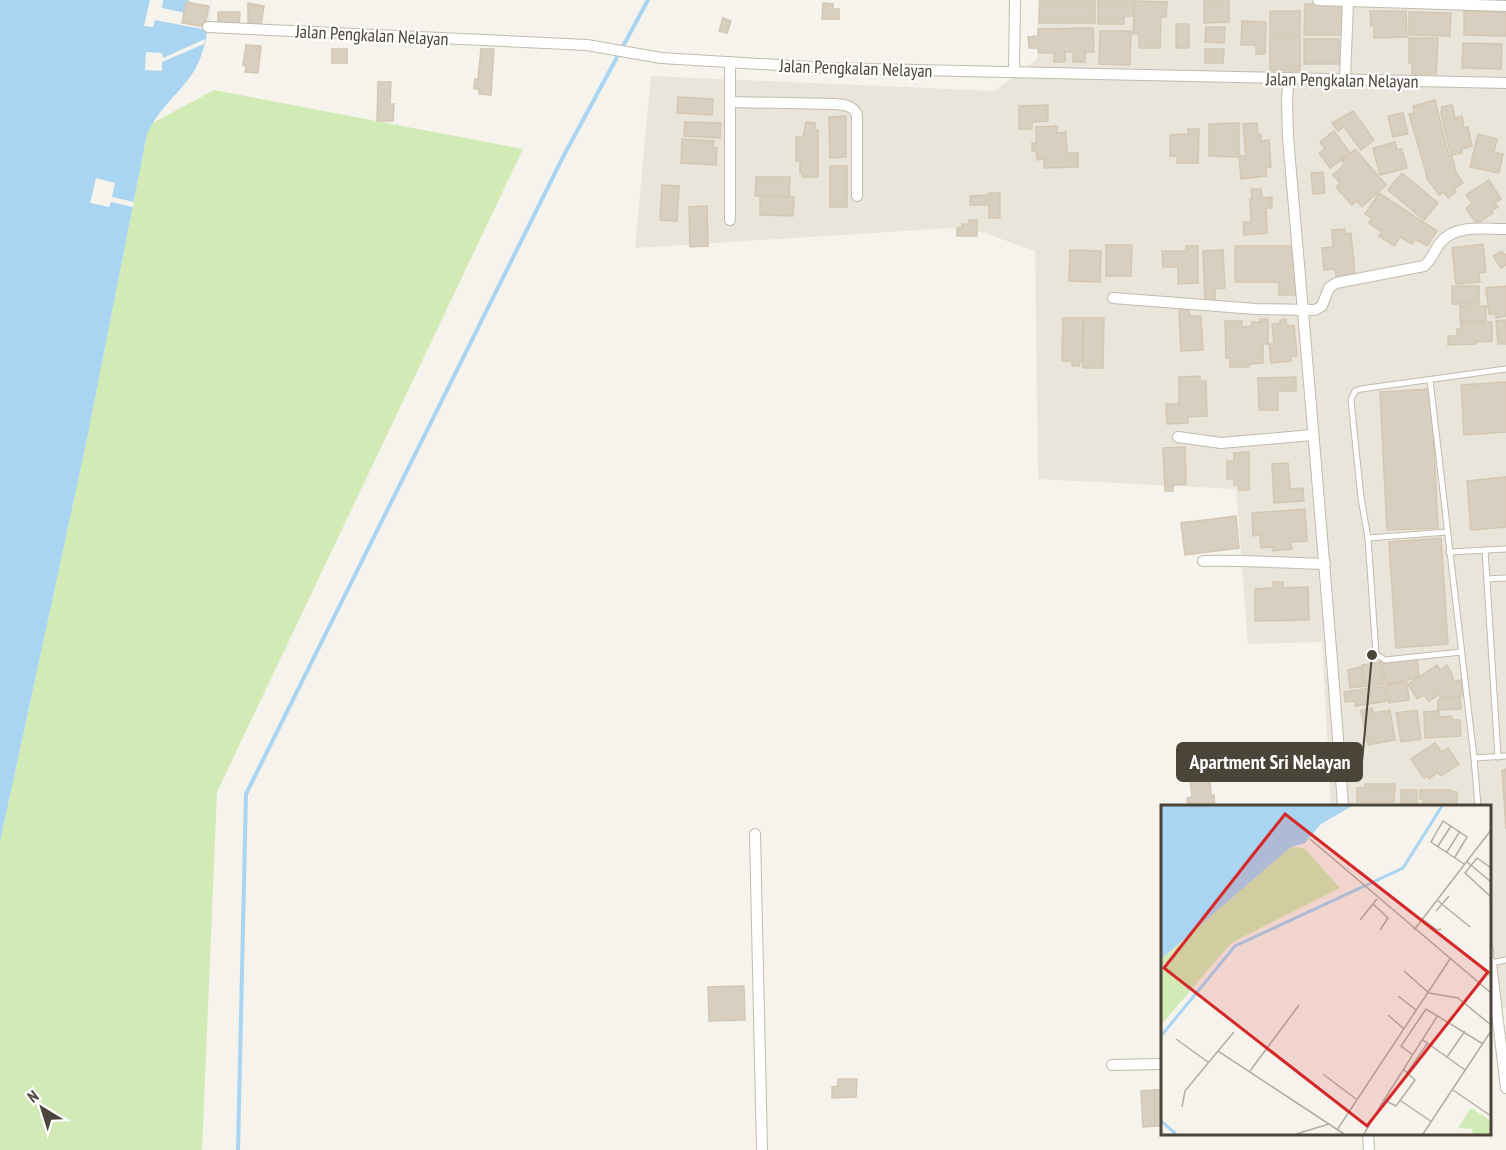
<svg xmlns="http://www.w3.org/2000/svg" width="1506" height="1150" font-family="'PT Sans Narrow',sans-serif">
  <rect width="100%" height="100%" fill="#f6f3ec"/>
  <path fill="#eae5da" d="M 1038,0 L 1506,0 L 1506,1008 L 1490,1010 L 1490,806 L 1331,806 L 1322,642 L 1248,644 L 1236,489 L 1038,479 L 1035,251 L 968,227 L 635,248 L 651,76 L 994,91 L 1037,59 Z"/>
  <path fill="#d2eab5" d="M 214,90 L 523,149 L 217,792 L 202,1150 L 0,1150 L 0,842 L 86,444 L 147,134 L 151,124 Z"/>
  <path fill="#a9d4f2" d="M 0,0 L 212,0 C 208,25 206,57 190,77 C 176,96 157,111 147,134 L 86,444 L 0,842 Z"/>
  <g fill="#f6f3ec">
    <path d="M 150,0 L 163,0 L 162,8 L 186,13 L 189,0 L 212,0 L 207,30 L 155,20 L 153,27 L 144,26 Z"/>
    <path d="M 205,39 L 204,44 L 162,62 L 162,71 L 145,70 L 146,52 L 162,53 L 163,58 Z"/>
    <path d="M 96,178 L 115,183 L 112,197 L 134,202 L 133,207 L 111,202 L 109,207 L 90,203 Z"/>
  </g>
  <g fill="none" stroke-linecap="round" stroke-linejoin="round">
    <path stroke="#a9d4f2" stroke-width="4" d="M 238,1150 L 246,794 L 563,157 L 648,0"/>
  </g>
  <g fill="#d8cfc1" stroke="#d3c7b4" stroke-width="1.5">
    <path d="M 1040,0 L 1095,0 L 1095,23 L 1039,23 Z"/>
    <path d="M 1098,1 L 1134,1 L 1134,16 L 1124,16 L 1124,24 L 1098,24 Z"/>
    <path d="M 1135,1 L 1167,2 L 1166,17 L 1161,17 L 1160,48 L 1139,48 L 1139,34 L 1133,34 Z"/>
    <path d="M 1204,1 L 1229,1 L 1229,22 L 1204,23 Z"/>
    <path d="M 186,2 L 209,6 L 205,27 L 182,23 Z"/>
    <path d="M 248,3 L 264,6 L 261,25 L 248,23 Z"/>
    <path d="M 823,3 L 833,4 L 833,9 L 839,9 L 839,19 L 822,19 Z"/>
    <path d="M 1305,4 L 1345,4 L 1345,35 L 1304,35 Z"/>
    <rect x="1270" y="11" width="30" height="23"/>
    <path d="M 1370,11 L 1406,11 L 1407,37 L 1374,38 L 1374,26 L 1371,26 Z"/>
    <path d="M 1464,11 L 1506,12 L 1506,36 L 1464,35 Z"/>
    <path d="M 218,12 L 240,12 L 239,31 L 218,31 Z"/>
    <path d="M 1409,12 L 1451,13 L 1450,36 L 1409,35 Z"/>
    <path d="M 723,18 L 731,21 L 727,33 L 719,31 Z"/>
    <path d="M 1242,21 L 1266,22 L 1265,54 L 1256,54 L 1256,45 L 1241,45 Z"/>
    <rect x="1176" y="24" width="13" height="24"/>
    <path d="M 1206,27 L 1225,27 L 1224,43 L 1205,42 Z"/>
    <path d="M 1093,28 L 1094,52 L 1085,52 L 1085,62 L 1073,62 L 1073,52 L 1065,52 L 1065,62 L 1054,62 L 1054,53 L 1039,53 L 1038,48 L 1029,48 L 1028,37 L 1038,36 L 1038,29 Z"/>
    <path d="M 1100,31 L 1131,31 L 1130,65 L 1099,64 Z"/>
    <rect x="1270" y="36" width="30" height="35"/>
    <path d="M 1409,38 L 1438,38 L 1436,74 L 1412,74 L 1412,63 L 1409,63 Z"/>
    <rect x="1304" y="39" width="35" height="25"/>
    <path d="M 1463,43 L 1502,44 L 1501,69 L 1462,68 Z"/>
    <path d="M 246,45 L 261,46 L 258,73 L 245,72 L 246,66 L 243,65 Z"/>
    <rect x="332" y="49" width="15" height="14"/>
    <path d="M 481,49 L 494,49 L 491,95 L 479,94 L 479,89 L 474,89 L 475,79 L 478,79 Z"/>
    <path d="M 1205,49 L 1224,49 L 1223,63 L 1205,63 Z"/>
    <path d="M 378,82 L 391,82 L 390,104 L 394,104 L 393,121 L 377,121 Z"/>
    <path d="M 678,97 L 713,99 L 712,115 L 677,113 Z"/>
    <path d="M 1435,100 L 1449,156 L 1452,156 L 1456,172 L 1463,183 L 1454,189 L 1456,192 L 1448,198 L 1444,192 L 1439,195 L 1428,180 L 1409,114 L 1414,113 L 1413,106 Z"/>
    <path d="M 1048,105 L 1048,121 L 1032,122 L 1032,129 L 1019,129 L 1019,106 Z"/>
    <path d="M 1452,105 L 1455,118 L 1462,116 L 1464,128 L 1468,127 L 1472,146 L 1462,149 L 1462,153 L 1451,155 L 1441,113 L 1442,107 Z"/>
    <path d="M 1353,111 L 1374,140 L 1361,150 L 1344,127 L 1338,131 L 1332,123 Z"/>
    <path d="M 1403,113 L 1408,134 L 1393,137 L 1388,116 Z"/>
    <path d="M 846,116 L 846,157 L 830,158 L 829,117 Z"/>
    <path d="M 685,122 L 721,123 L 720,138 L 684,136 Z"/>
    <path d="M 806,122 L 815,123 L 815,130 L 818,130 L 818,177 L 802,177 L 802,173 L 800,173 L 800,161 L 796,161 L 796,137 L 803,137 Z"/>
    <path d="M 1239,123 L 1239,157 L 1209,156 L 1209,124 Z"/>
    <path d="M 1257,123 L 1258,134 L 1261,134 L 1261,141 L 1269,140 L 1271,167 L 1266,168 L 1266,176 L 1241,179 L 1239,156 L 1246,156 L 1243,124 Z"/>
    <path d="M 1057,126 L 1057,133 L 1066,132 L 1067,153 L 1078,153 L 1078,167 L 1044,168 L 1044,159 L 1037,160 L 1036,151 L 1032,151 L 1032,143 L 1036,143 L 1036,127 Z"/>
    <path d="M 1188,129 L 1199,129 L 1198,163 L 1177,163 L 1177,156 L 1170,156 L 1170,135 L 1188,134 Z"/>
    <path d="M 1334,131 L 1350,153 L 1330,168 L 1319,153 L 1325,149 L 1320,142 Z"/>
    <path d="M 1478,134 L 1497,139 L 1494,152 L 1503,154 L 1499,173 L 1470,167 Z"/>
    <path d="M 682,139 L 714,141 L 713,148 L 717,148 L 716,165 L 681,163 Z"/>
    <path d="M 1395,142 L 1397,150 L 1402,149 L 1407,168 L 1380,175 L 1373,148 Z"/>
    <path d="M 1355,149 L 1386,185 L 1362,207 L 1357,201 L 1352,205 L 1336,187 L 1340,183 L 1333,175 L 1345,164 L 1342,161 Z"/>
    <rect x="830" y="166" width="17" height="41"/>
    <path d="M 1323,172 L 1325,193 L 1313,194 L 1311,173 Z"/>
    <path d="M 1402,173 L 1438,203 L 1424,220 L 1388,190 Z"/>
    <path d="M 756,177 L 790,177 L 789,196 L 755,196 Z"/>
    <path d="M 1489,180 L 1501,199 L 1495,203 L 1498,207 L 1492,211 L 1493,213 L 1477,224 L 1466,209 L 1472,203 L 1466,195 Z"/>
    <path d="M 662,185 L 679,186 L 677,221 L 660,220 Z"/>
    <path d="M 1251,189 L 1261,189 L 1262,198 L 1272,197 L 1272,208 L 1266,208 L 1267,233 L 1244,235 L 1243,222 L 1251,222 L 1250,199 L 1252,199 Z"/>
    <rect x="989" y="193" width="11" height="25"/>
    <path d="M 1379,193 L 1437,231 L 1427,246 L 1415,239 L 1412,244 L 1400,237 L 1394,246 L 1379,236 L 1382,232 L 1369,223 L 1372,218 L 1365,214 Z"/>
    <path d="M 987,195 L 987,205 L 970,205 L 970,196 Z"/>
    <path d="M 760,197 L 794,197 L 793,216 L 760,215 Z"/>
    <path d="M 707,206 L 708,246 L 690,247 L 689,207 Z"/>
    <path d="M 969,220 L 977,220 L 977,236 L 957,236 L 957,228 L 962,227 L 962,224 L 970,224 Z"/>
    <path d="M 1345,229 L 1345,234 L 1351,233 L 1355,275 L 1336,276 L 1335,269 L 1324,270 L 1322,248 L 1333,247 L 1332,230 Z"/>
    <path d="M 1483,244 L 1486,272 L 1479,273 L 1480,282 L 1456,284 L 1452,248 Z"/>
    <path d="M 1106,245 L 1132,245 L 1131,276 L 1106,276 Z"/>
    <path d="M 1186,246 L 1198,246 L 1198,283 L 1178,284 L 1178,267 L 1163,267 L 1162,251 L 1186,251 Z"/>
    <path d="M 1235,246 L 1293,246 L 1293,266 L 1297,266 L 1297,295 L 1279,295 L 1279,282 L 1235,282 Z"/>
    <path d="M 1070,250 L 1101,251 L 1100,282 L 1069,281 Z"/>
    <path d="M 1223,250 L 1225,288 L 1215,289 L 1215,302 L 1205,302 L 1203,251 Z"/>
    <path d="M 1502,251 L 1504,255 L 1506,254 L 1506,265 L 1501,268 L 1493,256 Z"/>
    <rect x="1452" y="286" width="27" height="18"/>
    <path d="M 1506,286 L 1506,316 L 1496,318 L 1496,314 L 1489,314 L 1486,288 Z"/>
    <rect x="1460" y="306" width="26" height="15"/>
    <path d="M 1179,310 L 1189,310 L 1190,316 L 1201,316 L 1203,350 L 1181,351 Z"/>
    <path d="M 1063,318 L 1083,318 L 1082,362 L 1080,362 L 1079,366 L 1072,366 L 1072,361 L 1062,361 Z"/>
    <path d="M 1084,318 L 1104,318 L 1103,368 L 1083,368 Z"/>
    <path d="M 1260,319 L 1268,319 L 1268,344 L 1263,344 L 1263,363 L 1249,364 L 1249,367 L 1230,367 L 1230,358 L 1226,358 L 1225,321 L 1242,321 L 1242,327 L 1252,326 L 1252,322 L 1260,322 Z"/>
    <path d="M 1286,319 L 1287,326 L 1294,325 L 1297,356 L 1291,356 L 1291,361 L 1271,363 L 1269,344 L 1274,344 L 1272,324 L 1280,323 L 1280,320 Z"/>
    <path d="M 1506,320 L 1506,344 L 1498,344 L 1496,321 Z"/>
    <path d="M 1461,322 L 1492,322 L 1492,341 L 1476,342 L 1476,344 L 1448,345 L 1448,336 L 1457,336 L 1457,329 L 1461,329 Z"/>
    <path d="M 1200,376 L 1200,381 L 1206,381 L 1207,416 L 1188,417 L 1188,423 L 1167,424 L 1166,404 L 1179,404 L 1179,377 Z"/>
    <path d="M 1296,377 L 1296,391 L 1278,391 L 1278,410 L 1259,410 L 1258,378 Z"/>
    <path d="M 1506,382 L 1506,432 L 1464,435 L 1461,385 Z"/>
    <path d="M 1431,389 L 1438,528 L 1387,530 L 1380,392 Z"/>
    <path d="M 1185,447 L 1186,484 L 1173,485 L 1173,491 L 1165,491 L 1163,448 Z"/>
    <path d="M 1249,452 L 1249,490 L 1239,490 L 1238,485 L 1234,485 L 1234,479 L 1227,479 L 1227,461 L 1234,461 L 1234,453 Z"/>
    <path d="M 1288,463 L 1290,489 L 1303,488 L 1304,501 L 1274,503 L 1272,464 Z"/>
    <path d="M 1506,477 L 1506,527 L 1471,530 L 1467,481 Z"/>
    <path d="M 1305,509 L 1307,541 L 1291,542 L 1292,549 L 1273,551 L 1273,547 L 1261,548 L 1260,535 L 1253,536 L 1252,513 Z"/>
    <path d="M 1236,516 L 1239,548 L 1185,555 L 1181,523 Z"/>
    <path d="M 1441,538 L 1448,644 L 1396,648 L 1389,542 Z"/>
    <path d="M 1273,582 L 1283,582 L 1283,588 L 1308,587 L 1309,620 L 1255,621 L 1255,589 L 1273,588 Z"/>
    <path d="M 1417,659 L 1419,676 L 1408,680 L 1386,684 L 1383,664 Z"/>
    <path d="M 1381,662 L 1384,684 L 1366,687 L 1362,665 Z"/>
    <path d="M 1437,665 L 1440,670 L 1447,665 L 1453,676 L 1452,677 L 1454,681 L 1461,680 L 1462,696 L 1440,698 L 1440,694 L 1429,701 L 1424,695 L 1417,699 L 1408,684 Z"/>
    <path d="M 1361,667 L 1364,686 L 1350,688 L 1348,670 Z"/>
    <path d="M 1407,682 L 1409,700 L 1389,703 L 1387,685 Z"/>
    <path d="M 1385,686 L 1387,701 L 1355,706 L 1355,701 L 1345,702 L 1344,692 Z"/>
    <path d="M 1460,698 L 1461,709 L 1438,710 L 1438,700 Z"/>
    <path d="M 1372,708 L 1373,713 L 1390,710 L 1395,740 L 1368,745 L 1361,710 Z"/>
    <path d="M 1417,710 L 1421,739 L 1401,742 L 1396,713 Z"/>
    <path d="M 1439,711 L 1439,717 L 1452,716 L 1452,720 L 1460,720 L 1461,736 L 1425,738 L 1424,712 Z"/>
    <path d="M 1435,743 L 1442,752 L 1448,748 L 1459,764 L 1441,776 L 1438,772 L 1429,779 L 1427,776 L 1424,778 L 1411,759 Z"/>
    <path d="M 1506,769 L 1506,829 L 1502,770 Z"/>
    <path d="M 1203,776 L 1203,781 L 1210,780 L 1211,796 L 1214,795 L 1215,806 L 1188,806 L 1187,798 L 1192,797 L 1190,777 Z"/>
    <path d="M 1365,784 L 1395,784 L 1394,802 L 1357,802 L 1357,788 L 1365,788 Z"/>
    <rect x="1401" y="790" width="16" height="16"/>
    <path d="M 1420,790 L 1451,790 L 1451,792 L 1457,792 L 1457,806 L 1423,806 L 1423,799 L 1420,799 Z"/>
    <path d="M 744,986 L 745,1020 L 709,1021 L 708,987 Z"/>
    <path d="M 838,1079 L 857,1079 L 856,1097 L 832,1098 L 832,1087 L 838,1086 Z"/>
    <path d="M 1155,1090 L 1155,1126 L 1143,1127 L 1141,1091 Z"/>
    <rect x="1155" y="1090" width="7" height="36"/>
  </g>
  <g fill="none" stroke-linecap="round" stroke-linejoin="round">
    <defs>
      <g id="service">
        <path d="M 1430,380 L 1474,758 L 1478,806"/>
        <path d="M 1368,538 L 1447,532"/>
        <path d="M 1485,550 L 1498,757"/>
        <path d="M 1449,552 L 1506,549"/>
        <path d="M 1487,579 L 1506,578"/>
        <path d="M 1461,652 L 1385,660 L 1376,654 L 1368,538 L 1361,498 L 1351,400 L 1355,391 L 1361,389 L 1506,369"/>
        <path d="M 1474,758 L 1506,756"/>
        <path d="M 1490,948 L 1491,963 L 1506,960"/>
      </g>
      <g id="minor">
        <path d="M 1318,0 L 1506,6"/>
        <path d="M 208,27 L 587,45 L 661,58 L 828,68 L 1506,83"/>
        <path d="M 1014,72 L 1015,0"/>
        <path d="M 1289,78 L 1287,99 L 1288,137 C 1307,360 1327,583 1343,806"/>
        <path d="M 1345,79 L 1348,1"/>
        <path d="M 730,102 L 835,104 C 844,105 853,105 857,115 L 857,196"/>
        <path d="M 730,220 L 730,62"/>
        <path d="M 1113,298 L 1256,309 L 1315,310 L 1322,306 L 1329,288 L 1336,283 L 1424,266 C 1432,260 1434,250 1441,242 C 1456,224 1485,229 1506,229"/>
        <path d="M 1178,437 L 1221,443 L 1312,435"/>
        <path d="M 1203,561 C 1244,560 1285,563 1325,564"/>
        <path d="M 755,834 L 762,1150"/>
        <path d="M 1491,963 L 1506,1088"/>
        <path d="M 1112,1065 L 1162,1064"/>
        <path d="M 1368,1134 L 1369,1150"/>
      </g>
    </defs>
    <use href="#service" stroke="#c2bbae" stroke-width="7"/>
    <use href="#minor" stroke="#c2bbae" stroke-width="12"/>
    <use href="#service" stroke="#fff" stroke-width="5"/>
    <use href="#minor" stroke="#fff" stroke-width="10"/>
  </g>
  <g text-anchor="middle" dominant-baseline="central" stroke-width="4.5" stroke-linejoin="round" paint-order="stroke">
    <g font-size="18" fill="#4b4439" stroke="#fff">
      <text transform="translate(372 35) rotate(3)">Jalan Pengkalan Nelayan</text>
      <text transform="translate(856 68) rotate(2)">Jalan Pengkalan Nelayan</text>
      <text transform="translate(1342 80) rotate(1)">Jalan Pengkalan Nelayan</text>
    </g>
  </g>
  <g transform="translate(1161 805)">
    <rect width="330" height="330" fill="#f6f3ec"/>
    <path d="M 130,42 L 143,43 L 179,83 L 70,138 L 0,220 L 0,154 ZM 310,303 L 330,316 L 329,329 L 312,329 L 311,324 L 297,323 Z" fill="#d2eab5"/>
    <path d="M 0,1 L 191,1 L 160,19 L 144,38 L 130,42 L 0,154 Z" fill="#a9d4f2"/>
    <path fill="none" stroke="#a9d4f2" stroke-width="3" d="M 0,231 L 74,141 L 242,63 L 281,1M 0,316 L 15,329"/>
    <path fill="none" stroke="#b2ada4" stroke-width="1.5" d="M 149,34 L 330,188M 277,41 L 290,21M 286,47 L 299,26M 294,52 L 306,32 L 282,16 L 270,37 L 303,59M 305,56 L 330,77M 330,63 L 316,53 L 304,68 L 330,92M 276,95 L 309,122M 212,99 L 227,113 L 219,125M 275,106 L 288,91M 261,114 L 276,125 L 280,124M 199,115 L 216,94M 253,125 L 330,25M 295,142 L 330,171M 243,166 L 268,188 L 297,193 L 330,220M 237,191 L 255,205M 227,210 L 243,224M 15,234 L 47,257M 262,235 L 304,265M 57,246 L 73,227M 252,250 L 240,241 L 265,204 L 322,239M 286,252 L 304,226M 243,265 L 254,275 L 235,301 L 223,295 L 277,210M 89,266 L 138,200M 246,268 L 266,239M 162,269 L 195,294M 292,285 L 330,311M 240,296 L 271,317M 21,302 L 24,286 L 57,246 L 183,329M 176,325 L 289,154M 135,329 L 168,319M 203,329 L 223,295M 262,329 L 330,226"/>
    <path fill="#d62828" fill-opacity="0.15" stroke="#d62828" stroke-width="3" d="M 124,9 L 327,167 L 206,321 L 3,163 Z"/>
    <rect width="330" height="330" fill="none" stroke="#4b4439" stroke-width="3"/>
  </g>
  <path fill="none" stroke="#4b4439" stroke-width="2" d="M1372 655L1362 762"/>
  <circle fill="#4b4439" stroke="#fff" stroke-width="2" cx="1372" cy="655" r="6"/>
  <rect fill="#4b4439" stroke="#4b4439" stroke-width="2" x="1177" y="743" width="185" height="38" rx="6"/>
  <g font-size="20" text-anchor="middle" font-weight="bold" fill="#fff">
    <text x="1270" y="769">Apartment Sri Nelayan</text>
  </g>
  <g transform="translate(42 1108) rotate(322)" stroke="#ffffff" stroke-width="4.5" paint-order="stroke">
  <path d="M0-4.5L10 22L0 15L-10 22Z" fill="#4b4439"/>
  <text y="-9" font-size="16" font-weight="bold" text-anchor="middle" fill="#4b4439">N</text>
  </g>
</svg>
